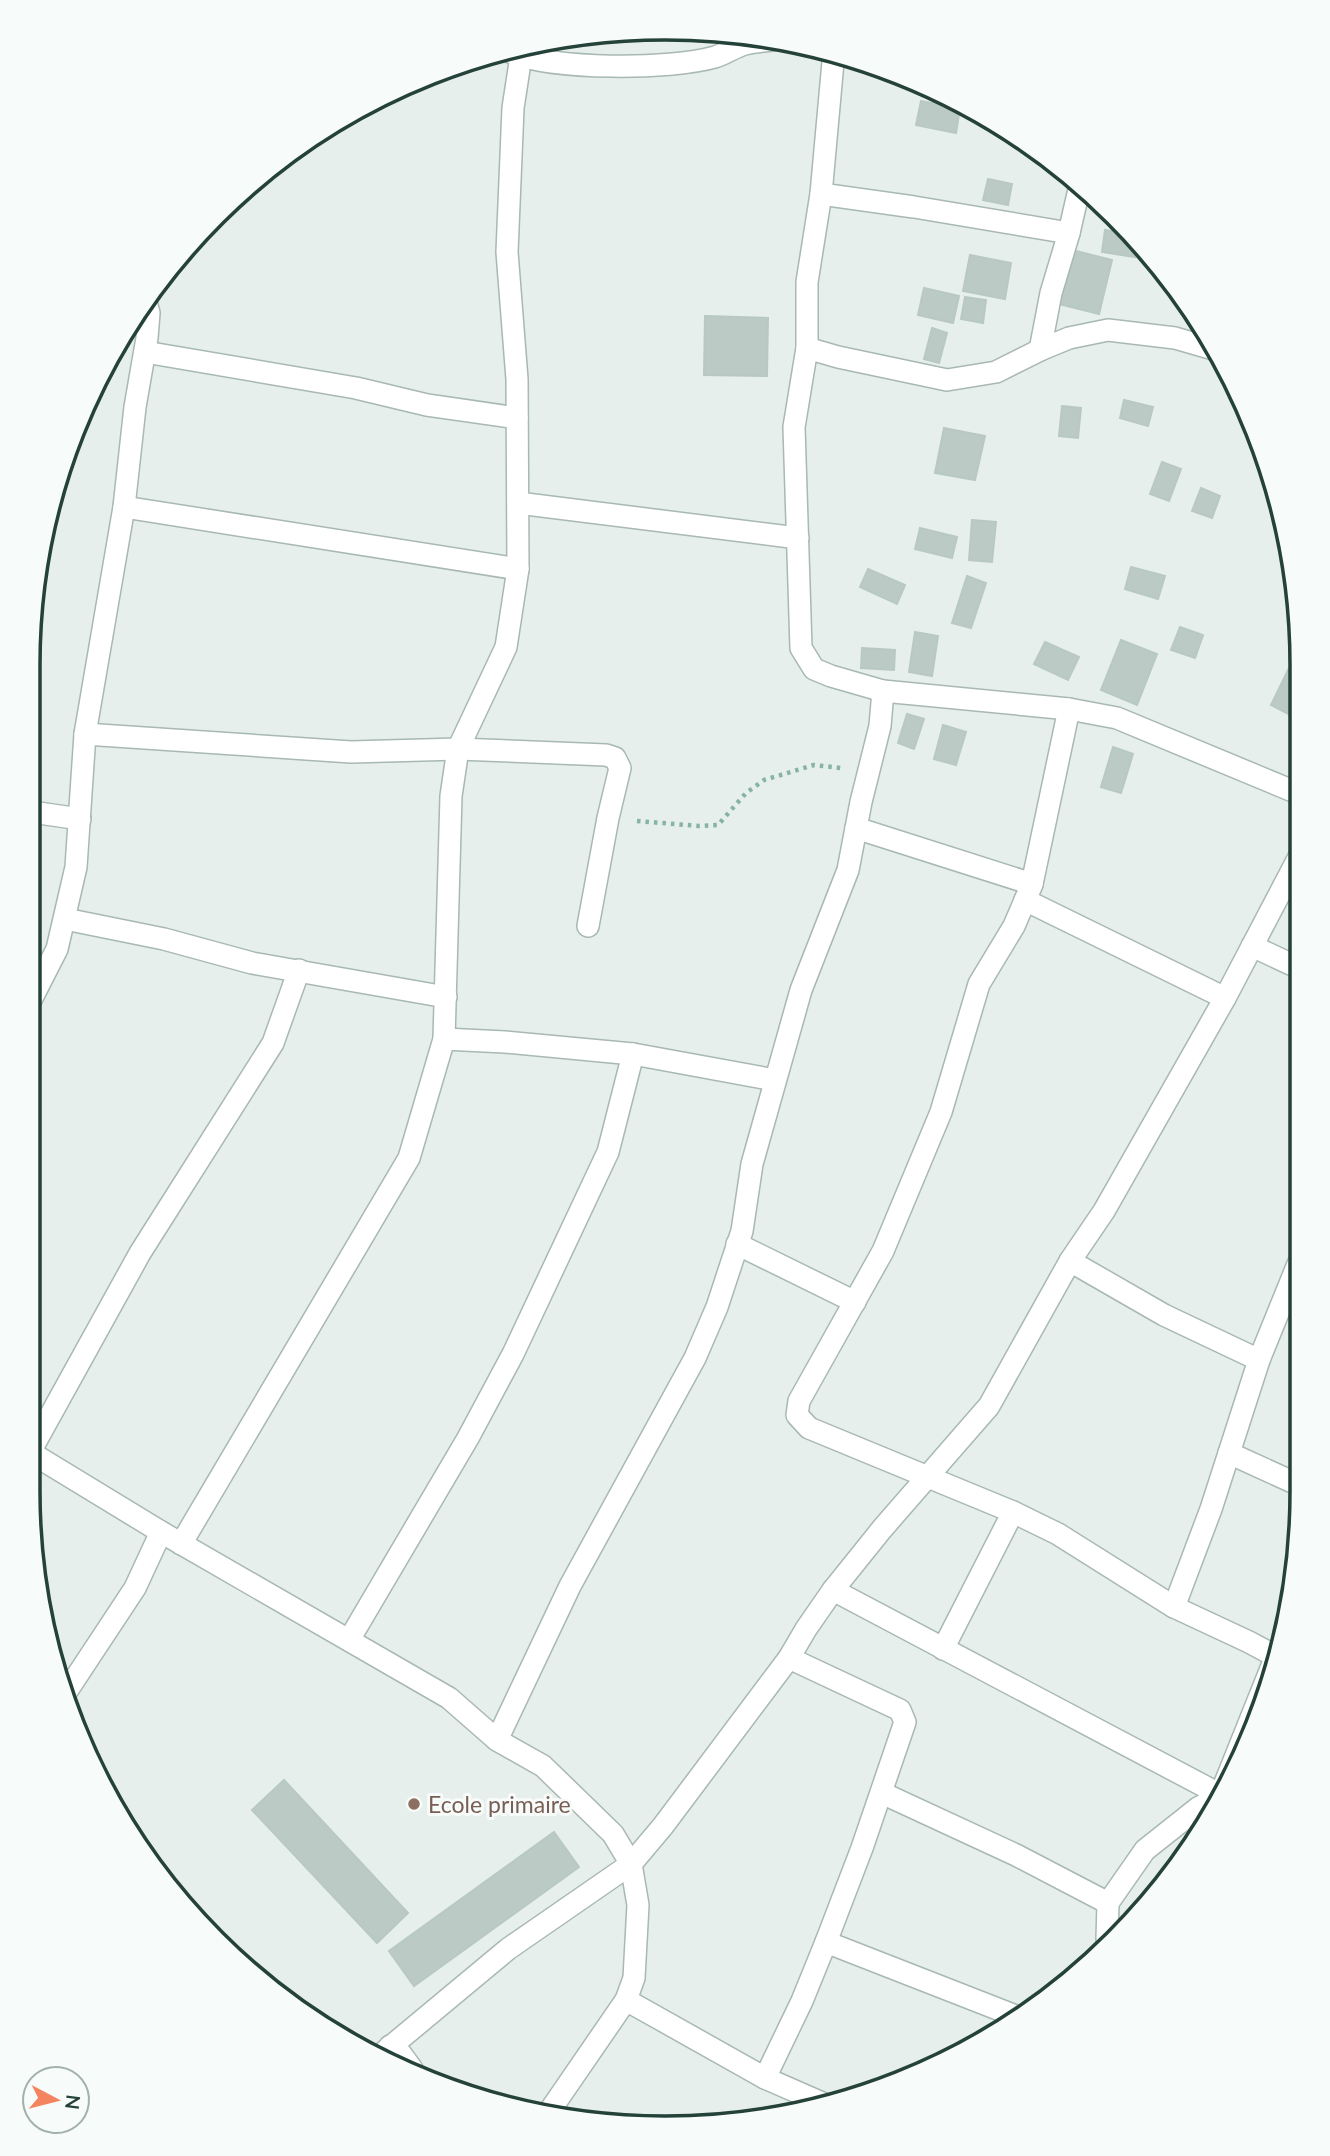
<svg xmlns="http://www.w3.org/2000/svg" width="1330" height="2156" font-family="Lato,sans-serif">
  <rect width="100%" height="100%" fill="#e6efeb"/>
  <g fill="#bbcac4" stroke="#b8c9c2" stroke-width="2">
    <path d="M 921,101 L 960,108 L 956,133 L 916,125 Z"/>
    <path d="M 988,179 L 1012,184 L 1008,205 L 983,200 Z"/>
    <path d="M 1105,230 L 1132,234 L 1138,239 L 1135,257 L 1102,252 Z"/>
    <path d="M 1072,250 L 1112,260 L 1099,314 L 1059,304 Z"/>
    <path d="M 970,255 L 1011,263 L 1005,299 L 963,291 Z"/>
    <path d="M 924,288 L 959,296 L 953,323 L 918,315 Z"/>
    <path d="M 965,297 L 986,300 L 983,323 L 961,319 Z"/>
    <path d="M 705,316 L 768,318 L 767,376 L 704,375 Z"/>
    <path d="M 932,328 L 947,333 L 939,363 L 924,359 Z"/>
    <path d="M 1124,400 L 1153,407 L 1148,426 L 1120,418 Z"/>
    <path d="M 1062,406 L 1081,408 L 1078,438 L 1059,436 Z"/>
    <path d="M 944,428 L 985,436 L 975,480 L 935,473 Z"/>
    <path d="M 1162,462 L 1181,469 L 1169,501 L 1150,494 Z"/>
    <path d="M 1201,488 L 1220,496 L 1212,518 L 1192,511 Z"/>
    <path d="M 972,520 L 996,522 L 992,562 L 969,560 Z"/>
    <path d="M 920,528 L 957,537 L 952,558 L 915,549 Z"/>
    <path d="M 1131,567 L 1165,576 L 1158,599 L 1125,589 Z"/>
    <path d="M 868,569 L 905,585 L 897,604 L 860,587 Z"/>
    <path d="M 967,576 L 986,583 L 971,628 L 952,623 Z"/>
    <path d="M 1180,627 L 1203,635 L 1195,658 L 1171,650 Z"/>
    <path d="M 915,632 L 938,636 L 932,676 L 909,672 Z"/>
    <path d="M 1121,640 L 1157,654 L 1137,705 L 1101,690 Z"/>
    <path d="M 1045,642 L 1079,657 L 1068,680 L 1034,664 Z"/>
    <path d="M 862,648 L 895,650 L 894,670 L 861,668 Z"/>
    <path d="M 1289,668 L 1300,673 L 1300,699 L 1292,716 L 1271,705 Z"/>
    <path d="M 907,714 L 924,719 L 914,749 L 898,743 Z"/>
    <path d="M 943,725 L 966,732 L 956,765 L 934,759 Z"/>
    <path d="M 1113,747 L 1133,754 L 1121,793 L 1101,787 Z"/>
    <path d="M 284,1780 L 408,1913 L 377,1943 L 252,1810 Z"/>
    <path d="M 554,1832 L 579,1867 L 414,1986 L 389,1951 Z"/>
  </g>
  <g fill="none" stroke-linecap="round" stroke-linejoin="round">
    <defs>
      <g id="minor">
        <path d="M 834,51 L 821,194 L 807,282 L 807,348 L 794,427 L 801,648 L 814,669 L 831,676 L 883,691 L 1069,709 L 1117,718 L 1300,794"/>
        <path d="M 510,52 C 553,70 669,70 715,57 C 725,54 734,47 745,44 C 753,42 763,41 772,40"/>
        <path d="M 821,194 L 914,207 L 1069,233"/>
        <path d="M 807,348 L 838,357 L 947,380 L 996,372 L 1040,350 L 1069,338 L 1108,330 L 1175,338 L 1213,349"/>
        <path d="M 1040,350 L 1051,293 L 1069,233 L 1080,185"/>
        <path d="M 145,352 L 356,388 L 427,405 L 517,418"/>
        <path d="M 518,503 L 798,538"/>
        <path d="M 124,507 L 518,569"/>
        <path d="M 1069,709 L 1032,884 L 1014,926 L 979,984 L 941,1112 L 883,1251 L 799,1401 L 797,1415 L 809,1428 L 1013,1512 L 1058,1534 L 1174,1607 L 1249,1642 L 1275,1656"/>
        <path d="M 85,734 L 351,752 L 458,749 L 606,755 L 615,758 L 620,768 L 608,818 L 588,926"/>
        <path d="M 32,812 L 80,819"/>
        <path d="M 856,828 L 1032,884"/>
        <path d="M 1025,900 L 1225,998"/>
        <path d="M 65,919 L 164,939 L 252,963 L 446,997"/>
        <path d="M 1252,946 L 1299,968"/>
        <path d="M 31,1000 L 57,949 L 76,867 L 85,734 L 124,507 L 135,407 L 147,338 L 149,313 L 146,302"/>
        <path d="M 444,1039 L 505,1042 L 633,1054 L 775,1080"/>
        <path d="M 737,1244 L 855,1302"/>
        <path d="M 1070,1261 L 1164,1315 L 1259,1360"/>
        <path d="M 28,1451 L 161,1532 L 449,1698 L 497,1740 L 543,1766 L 613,1834 L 631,1864 L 638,1905 L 634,1978 L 626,2000 L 549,2112"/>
        <path d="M 30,1452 L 140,1253 L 273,1043 L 299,970"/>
        <path d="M 1229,1453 L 1297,1484"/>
        <path d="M 181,1544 L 409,1158 L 444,1039 L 451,796 L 458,749 L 506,647 L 518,569 L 517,379 L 507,252 L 513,108 L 521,56"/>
        <path d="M 833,1590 L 1219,1794"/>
        <path d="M 1174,1607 L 1211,1509 L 1259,1360 L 1298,1264"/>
        <path d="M 349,1640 L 468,1438 L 513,1354 L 608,1152 L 633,1054"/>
        <path d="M 943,1649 L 1013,1512"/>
        <path d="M 63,1697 L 135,1588 L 161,1532"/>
        <path d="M 497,1740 L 570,1586 L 695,1358 L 717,1307 L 742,1231 L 752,1164 L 801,990 L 848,870 L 861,802 L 880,726 L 883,691"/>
        <path d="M 1225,1783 L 1272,1666"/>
        <path d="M 882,1793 L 1016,1855 L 1108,1903 L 1107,1939"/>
        <path d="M 1108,1903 L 1145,1850 L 1198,1808 L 1218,1797"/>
        <path d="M 826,1942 L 1013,2015 L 1015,2022"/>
        <path d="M 626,2000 L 765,2078 L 829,2106"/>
        <path d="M 390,2046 L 401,2054 L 412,2069"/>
        <path d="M 383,2053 L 508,1949 L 631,1864 L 663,1826 L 789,1658 L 806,1629 L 833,1590 L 882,1529 L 989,1406 L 1070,1261 L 1104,1211 L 1225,998 L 1300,855"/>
        <path d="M 765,2078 L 802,2001 L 826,1942 L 862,1848 L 905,1722 L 900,1710 L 789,1658"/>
      </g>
    </defs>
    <use href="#minor" stroke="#a8b8b2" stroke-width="24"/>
    <path stroke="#86b3a5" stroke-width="4.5" stroke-dasharray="3.5 5" stroke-linecap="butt" d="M 637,821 L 699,826 L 718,825 L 746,793 L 764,780 L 814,765 L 841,768"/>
    <use href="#minor" stroke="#fff" stroke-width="21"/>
  </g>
  <circle fill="#8d6e63" stroke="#f7fbf9" stroke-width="2.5" cx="414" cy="1804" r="7"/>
  <g text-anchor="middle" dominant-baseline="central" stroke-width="6" stroke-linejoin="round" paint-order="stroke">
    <g font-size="23" fill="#785e54" stroke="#f7fbf9" text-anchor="start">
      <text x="428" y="1804">Ecole primaire</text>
    </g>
  </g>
  <path d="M0 0H1330V2156H0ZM665 40H665A625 625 0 0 1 1290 665V1491A625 625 0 0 1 665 2116H665A625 625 0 0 1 40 1491V665A625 625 0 0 1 665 40Z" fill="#f7fbf9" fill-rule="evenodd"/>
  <path fill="none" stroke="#24423a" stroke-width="3.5" d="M665 40H665A625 625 0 0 1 1290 665V1491A625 625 0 0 1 665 2116H665A625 625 0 0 1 40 1491V665A625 625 0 0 1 665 40Z"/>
  <g transform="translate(56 2100) rotate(97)"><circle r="33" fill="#f7fbf9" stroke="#a3b1ad" stroke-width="2"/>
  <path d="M0-5L12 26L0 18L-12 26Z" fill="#f4845f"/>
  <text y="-10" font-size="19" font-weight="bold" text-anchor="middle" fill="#24423a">N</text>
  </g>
</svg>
